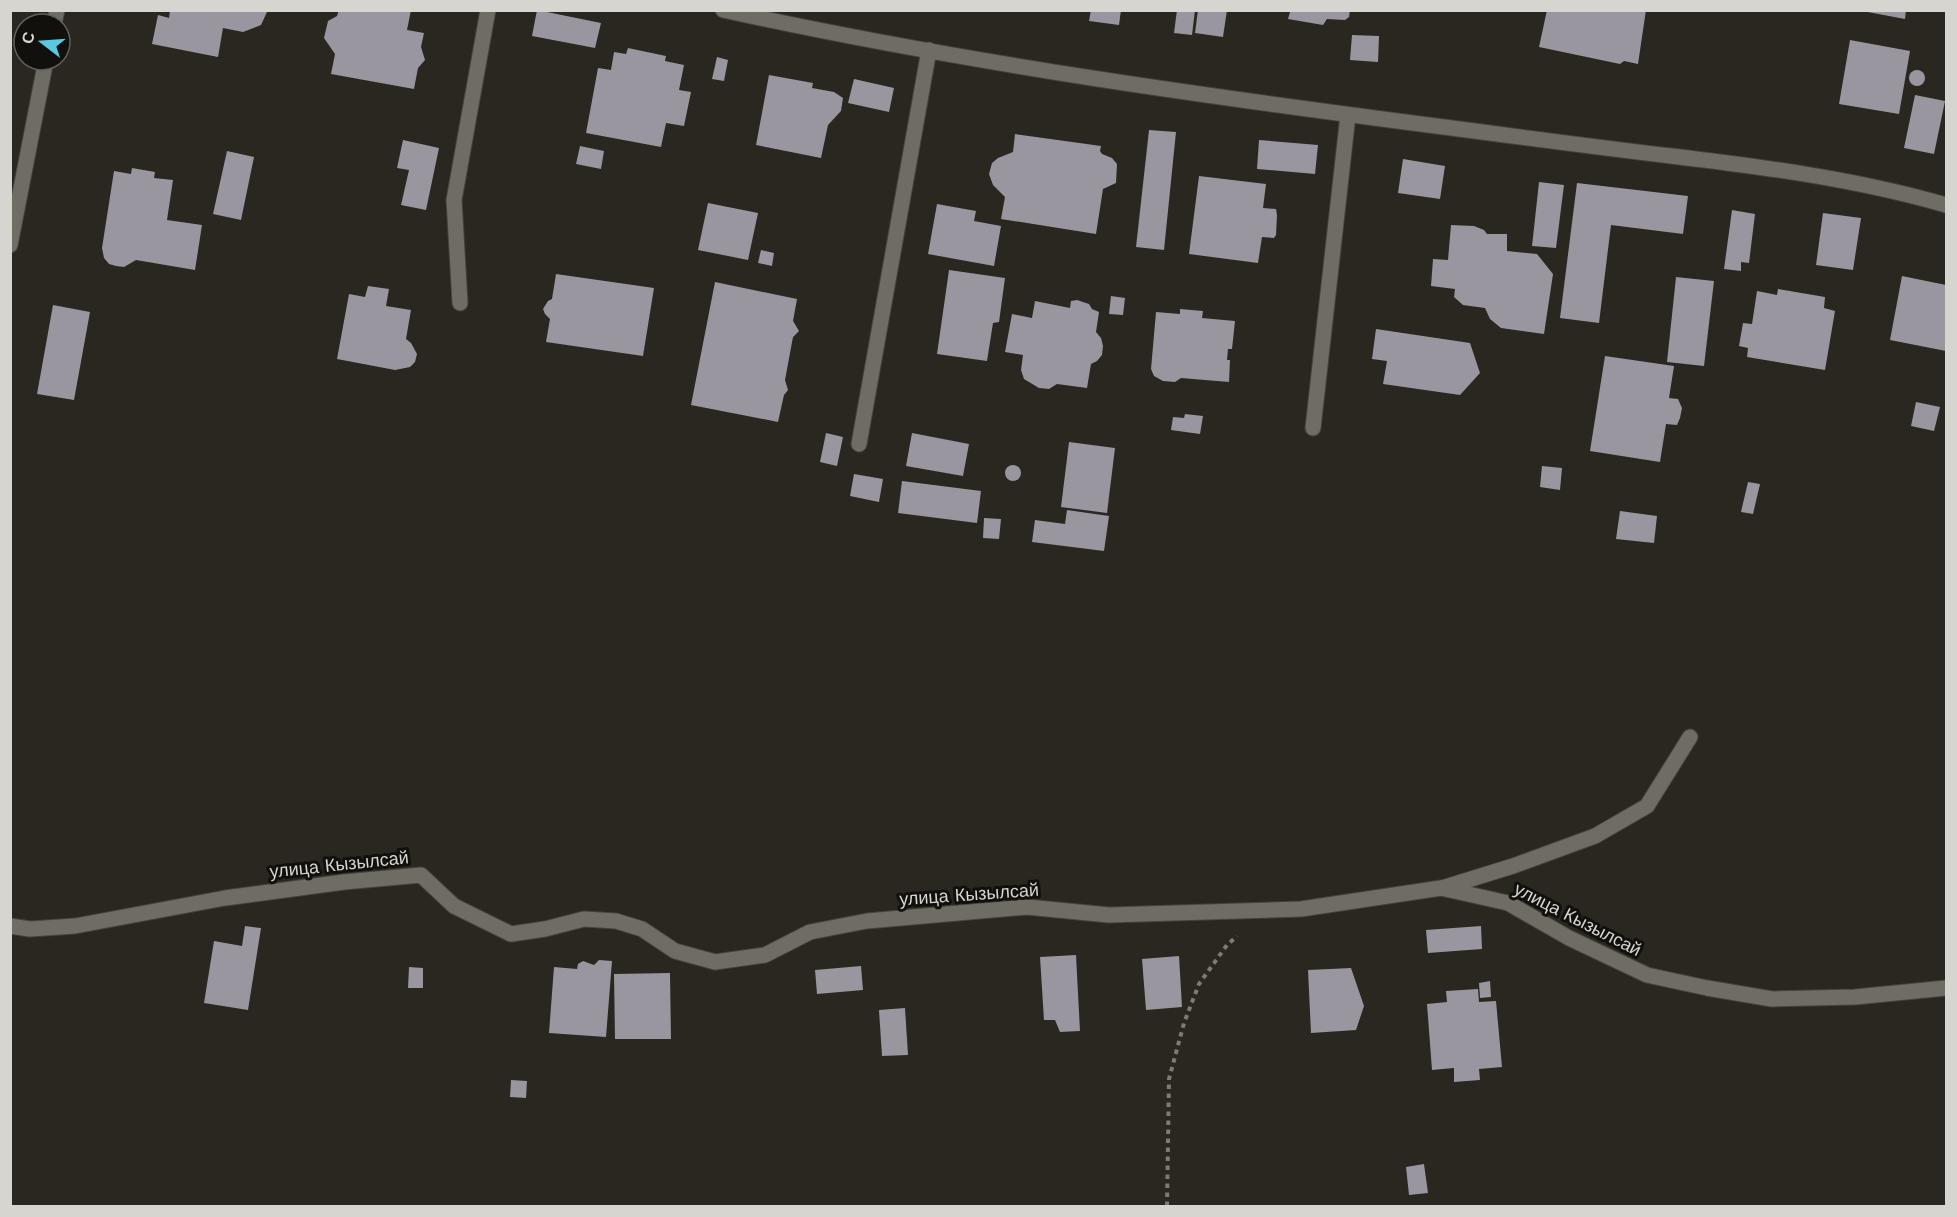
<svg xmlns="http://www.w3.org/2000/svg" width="1957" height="1217" font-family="'Work Sans',sans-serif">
  <rect width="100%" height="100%" fill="#29271f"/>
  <g fill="#9996a0">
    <path d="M 170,10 L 265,10 L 267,12 L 261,25 L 243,32 L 223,28 L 218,57 L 152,44 L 158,15 L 169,18 Z"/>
    <path d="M 339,10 L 411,10 L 407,30 L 424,33 L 421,47 L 425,60 L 418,68 L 414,89 L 331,74 L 335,54 L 324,38 L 328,21 L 337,16 Z"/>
    <path d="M 537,10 L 601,23 L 595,48 L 532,36 Z"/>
    <path d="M 1091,10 L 1121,10 L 1119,25 L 1089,21 Z"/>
    <path d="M 1177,10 L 1195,10 L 1192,35 L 1174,33 Z"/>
    <path d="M 1198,10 L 1227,10 L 1223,37 L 1195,33 Z"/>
    <path d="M 1285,10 L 1350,10 L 1349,17 L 1345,20 L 1327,19 L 1323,25 L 1288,19 L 1290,12 Z"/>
    <path d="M 1547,10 L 1646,10 L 1638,64 L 1624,61 L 1620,64 L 1539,47 Z"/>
    <path d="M 1857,10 L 1906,10 L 1905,19 Z"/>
    <path d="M 1352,35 L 1379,36 L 1378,62 L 1350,60 Z"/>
    <path d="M 1850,40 L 1910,51 L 1899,114 L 1839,104 Z"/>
    <path d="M 628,48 L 666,56 L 665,61 L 684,65 L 679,90 L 691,92 L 684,126 L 666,123 L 661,147 L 586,133 L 598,68 L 611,70 L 614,52 L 626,54 Z"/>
    <path d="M 717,57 L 728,60 L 724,81 L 712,79 Z"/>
    <circle cx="1917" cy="78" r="8"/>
    <path d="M 769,75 L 813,83 L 812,88 L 834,92 L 843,98 L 841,111 L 828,125 L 821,158 L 756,145 Z"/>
    <path d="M 854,79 L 894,88 L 889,112 L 848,103 Z"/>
    <path d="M 1915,95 L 1945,101 L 1934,154 L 1904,148 Z"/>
    <path d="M 1149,130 L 1176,132 L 1164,250 L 1136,247 Z"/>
    <path d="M 1015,134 L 1101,146 L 1100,151 L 1102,154 L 1112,158 L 1117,164 L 1116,183 L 1103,189 L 1096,234 L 1001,219 L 1005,197 L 993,185 L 989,174 L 992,163 L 998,158 L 1013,152 Z"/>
    <path d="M 403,140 L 439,148 L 426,210 L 401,205 L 409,170 L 397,168 Z"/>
    <path d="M 1259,140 L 1318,145 L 1315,174 L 1257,169 Z"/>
    <path d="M 580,146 L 604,151 L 601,169 L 576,164 Z"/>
    <path d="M 227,151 L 254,157 L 241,220 L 213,214 Z"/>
    <path d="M 1403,159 L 1445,166 L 1440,199 L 1398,193 Z"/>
    <path d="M 132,168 L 155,172 L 154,178 L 173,180 L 167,220 L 202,225 L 195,270 L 136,260 L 124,267 L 116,266 L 109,264 L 104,258 L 102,248 L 114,171 L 131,174 Z"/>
    <path d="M 1199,176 L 1266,184 L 1263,208 L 1276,209 L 1277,215 L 1276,235 L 1274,238 L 1262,237 L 1258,263 L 1189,254 Z"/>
    <path d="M 1539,182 L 1564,185 L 1556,248 L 1532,246 Z"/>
    <path d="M 1577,183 L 1688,196 L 1683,234 L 1611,225 L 1599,323 L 1560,318 Z"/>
    <path d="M 708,203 L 758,213 L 748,260 L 698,250 Z"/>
    <path d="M 937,204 L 976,211 L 974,221 L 1001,226 L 994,266 L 928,254 Z"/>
    <path d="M 1732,210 L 1755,214 L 1749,263 L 1741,262 L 1741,271 L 1724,269 Z"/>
    <path d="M 1823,213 L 1861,218 L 1853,270 L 1816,265 Z"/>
    <path d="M 1451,225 L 1474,226 L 1484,230 L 1487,234 L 1507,234 L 1507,251 L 1537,254 L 1553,274 L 1544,334 L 1501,328 L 1490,319 L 1485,308 L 1463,305 L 1454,297 L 1455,289 L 1431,286 L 1433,259 L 1448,260 Z"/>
    <path d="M 761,250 L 774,253 L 772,266 L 758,263 Z"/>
    <path d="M 949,270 L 1005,278 L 999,322 L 993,323 L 987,361 L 937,354 Z"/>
    <path d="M 556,274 L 654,288 L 643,356 L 546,342 L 550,319 L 545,314 L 543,309 L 548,301 L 552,299 Z"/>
    <path d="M 1902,276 L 1946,285 L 1946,351 L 1890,340 Z"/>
    <path d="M 1676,277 L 1714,281 L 1704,366 L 1667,362 Z"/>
    <path d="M 715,282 L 797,299 L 793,321 L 799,331 L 793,337 L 785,380 L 788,390 L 784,395 L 778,422 L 691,405 Z"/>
    <path d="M 368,286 L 389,289 L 386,306 L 411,310 L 406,339 L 411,343 L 417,354 L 415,362 L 410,367 L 395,370 L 337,359 L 349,294 L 365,297 Z"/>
    <path d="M 1778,289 L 1825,297 L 1824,308 L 1835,311 L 1825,370 L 1747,357 L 1748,348 L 1739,346 L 1743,323 L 1752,324 L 1757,291 L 1777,295 Z"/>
    <path d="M 1111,296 L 1125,298 L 1123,315 L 1109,314 Z"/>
    <path d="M 1077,300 L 1089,304 L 1092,309 L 1099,312 L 1096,332 L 1101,338 L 1103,346 L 1102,355 L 1097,361 L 1091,364 L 1087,388 L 1057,384 L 1049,389 L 1039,388 L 1024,379 L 1021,370 L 1023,355 L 1005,352 L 1012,314 L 1032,318 L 1035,301 L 1070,308 L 1071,301 Z"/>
    <path d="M 53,305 L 90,312 L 74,400 L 37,394 Z"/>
    <path d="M 1180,309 L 1203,311 L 1202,318 L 1235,321 L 1232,349 L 1228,349 L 1227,360 L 1230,360 L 1229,382 L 1181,378 L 1175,382 L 1163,381 L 1154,376 L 1151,369 L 1156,312 L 1180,314 Z"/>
    <path d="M 1376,329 L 1470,343 L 1480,373 L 1460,395 L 1383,384 L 1387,361 L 1372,359 Z"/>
    <path d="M 1605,356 L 1674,366 L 1669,398 L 1678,399 L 1682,408 L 1680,418 L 1677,425 L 1666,424 L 1660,462 L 1590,451 Z"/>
    <path d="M 1916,402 L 1940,407 L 1934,431 L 1911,426 Z"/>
    <path d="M 1185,414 L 1203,416 L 1200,434 L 1171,430 L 1173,417 L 1184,418 Z"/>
    <path d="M 826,433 L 843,437 L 837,466 L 820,462 Z"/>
    <path d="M 912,433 L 969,444 L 963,476 L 906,466 Z"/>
    <path d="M 1069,442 L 1115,448 L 1107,513 L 1061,507 Z"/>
    <circle cx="1013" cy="473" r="8"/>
    <path d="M 1542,466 L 1562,468 L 1560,490 L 1540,487 Z"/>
    <path d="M 854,474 L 883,479 L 879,502 L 850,496 Z"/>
    <path d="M 902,481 L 981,491 L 977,523 L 898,513 Z"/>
    <path d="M 1748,482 L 1760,484 L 1753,514 L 1741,512 Z"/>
    <path d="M 1067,510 L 1109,516 L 1104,551 L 1032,542 L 1035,520 L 1065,524 Z"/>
    <path d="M 1620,511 L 1657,516 L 1654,543 L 1616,539 Z"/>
    <path d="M 984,518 L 1001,519 L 999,539 L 983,538 Z"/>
    <path d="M 245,926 L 261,928 L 248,1010 L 204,1003 L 214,941 L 242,946 Z"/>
    <path d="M 1481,926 L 1482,949 L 1428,953 L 1426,930 Z"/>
    <path d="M 1076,955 L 1080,1031 L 1060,1032 L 1055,1020 L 1044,1020 L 1040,957 Z"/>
    <path d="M 1179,956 L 1182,1007 L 1146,1010 L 1142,959 Z"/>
    <path d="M 599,960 L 612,961 L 606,1037 L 549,1033 L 554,967 L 577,969 L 578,964 L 583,961 L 594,965 Z"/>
    <path d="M 861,966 L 863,990 L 817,994 L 815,970 Z"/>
    <path d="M 409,967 L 423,968 L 423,988 L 408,988 Z"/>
    <path d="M 1351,968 L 1364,1006 L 1356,1030 L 1311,1033 L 1308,970 Z"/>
    <path d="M 670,973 L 671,1039 L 615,1039 L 614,974 Z"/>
    <path d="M 1490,981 L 1491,997 L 1480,998 L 1479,983 Z"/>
    <path d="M 1478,989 L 1479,1002 L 1496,1001 L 1502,1067 L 1479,1069 L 1480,1080 L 1454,1082 L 1454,1068 L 1432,1070 L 1427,1004 L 1447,1002 L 1446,991 Z"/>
    <path d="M 905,1008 L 908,1055 L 882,1056 L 879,1010 Z"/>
    <path d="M 511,1080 L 527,1081 L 526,1098 L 510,1097 Z"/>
    <path d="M 1424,1164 L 1428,1193 L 1409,1195 L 1406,1167 Z"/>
  </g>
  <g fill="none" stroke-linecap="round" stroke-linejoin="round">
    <defs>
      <g id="street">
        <path d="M 723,10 C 968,64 1218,98 1467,130 C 1535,139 1603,148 1671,156 C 1764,167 1856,179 1946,205"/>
        <path d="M 54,24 L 57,10"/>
        <path d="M 10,245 L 46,60"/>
        <path d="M 460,303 L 454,200 L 488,10"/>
        <path d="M 1313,428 L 1348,115"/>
        <path d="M 859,444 L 929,50"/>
        <path d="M 1442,888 L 1513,866 L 1595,836 L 1647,806 L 1690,737"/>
        <path d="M 10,926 L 30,929 L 75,926 L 225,898 L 344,882 L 421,875 L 454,906 L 511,934 L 545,929 L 584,919 L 616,921 L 642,929 L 675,951 L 715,962 L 765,955 L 810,932 L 867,921 L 1027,907 L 1109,915 L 1301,909 L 1441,888 L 1508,903 L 1569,938 L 1647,975 L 1707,988 L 1772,999 L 1855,997 L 1946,988"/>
      </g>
    </defs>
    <use href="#street" stroke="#45433d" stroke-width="17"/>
    <path stroke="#7c7b74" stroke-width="4" stroke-dasharray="4.5 4.5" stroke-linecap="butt" d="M 1167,1206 L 1169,1079 L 1184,1023 L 1199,984 L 1227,945 L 1237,936"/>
    <use href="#street" stroke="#6f6d63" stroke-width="15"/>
  </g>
  <g text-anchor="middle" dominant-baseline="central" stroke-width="6" stroke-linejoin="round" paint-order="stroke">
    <g font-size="18" fill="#d6d5d0" stroke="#11100c">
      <text transform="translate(339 864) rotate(-6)">улица Кызылсай</text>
      <text transform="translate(969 894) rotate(-4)">улица Кызылсай</text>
      <text transform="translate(1578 919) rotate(27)">улица Кызылсай</text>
    </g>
  </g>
  <rect width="1957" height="1217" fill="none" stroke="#d6d5d0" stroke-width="24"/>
  <g transform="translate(42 42) rotate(287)"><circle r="28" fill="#11100c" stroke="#605f5a" stroke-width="1.5"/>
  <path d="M0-4.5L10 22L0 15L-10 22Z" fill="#57c9e3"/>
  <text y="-9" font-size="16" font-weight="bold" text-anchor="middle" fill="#d6d5d0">С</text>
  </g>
</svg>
